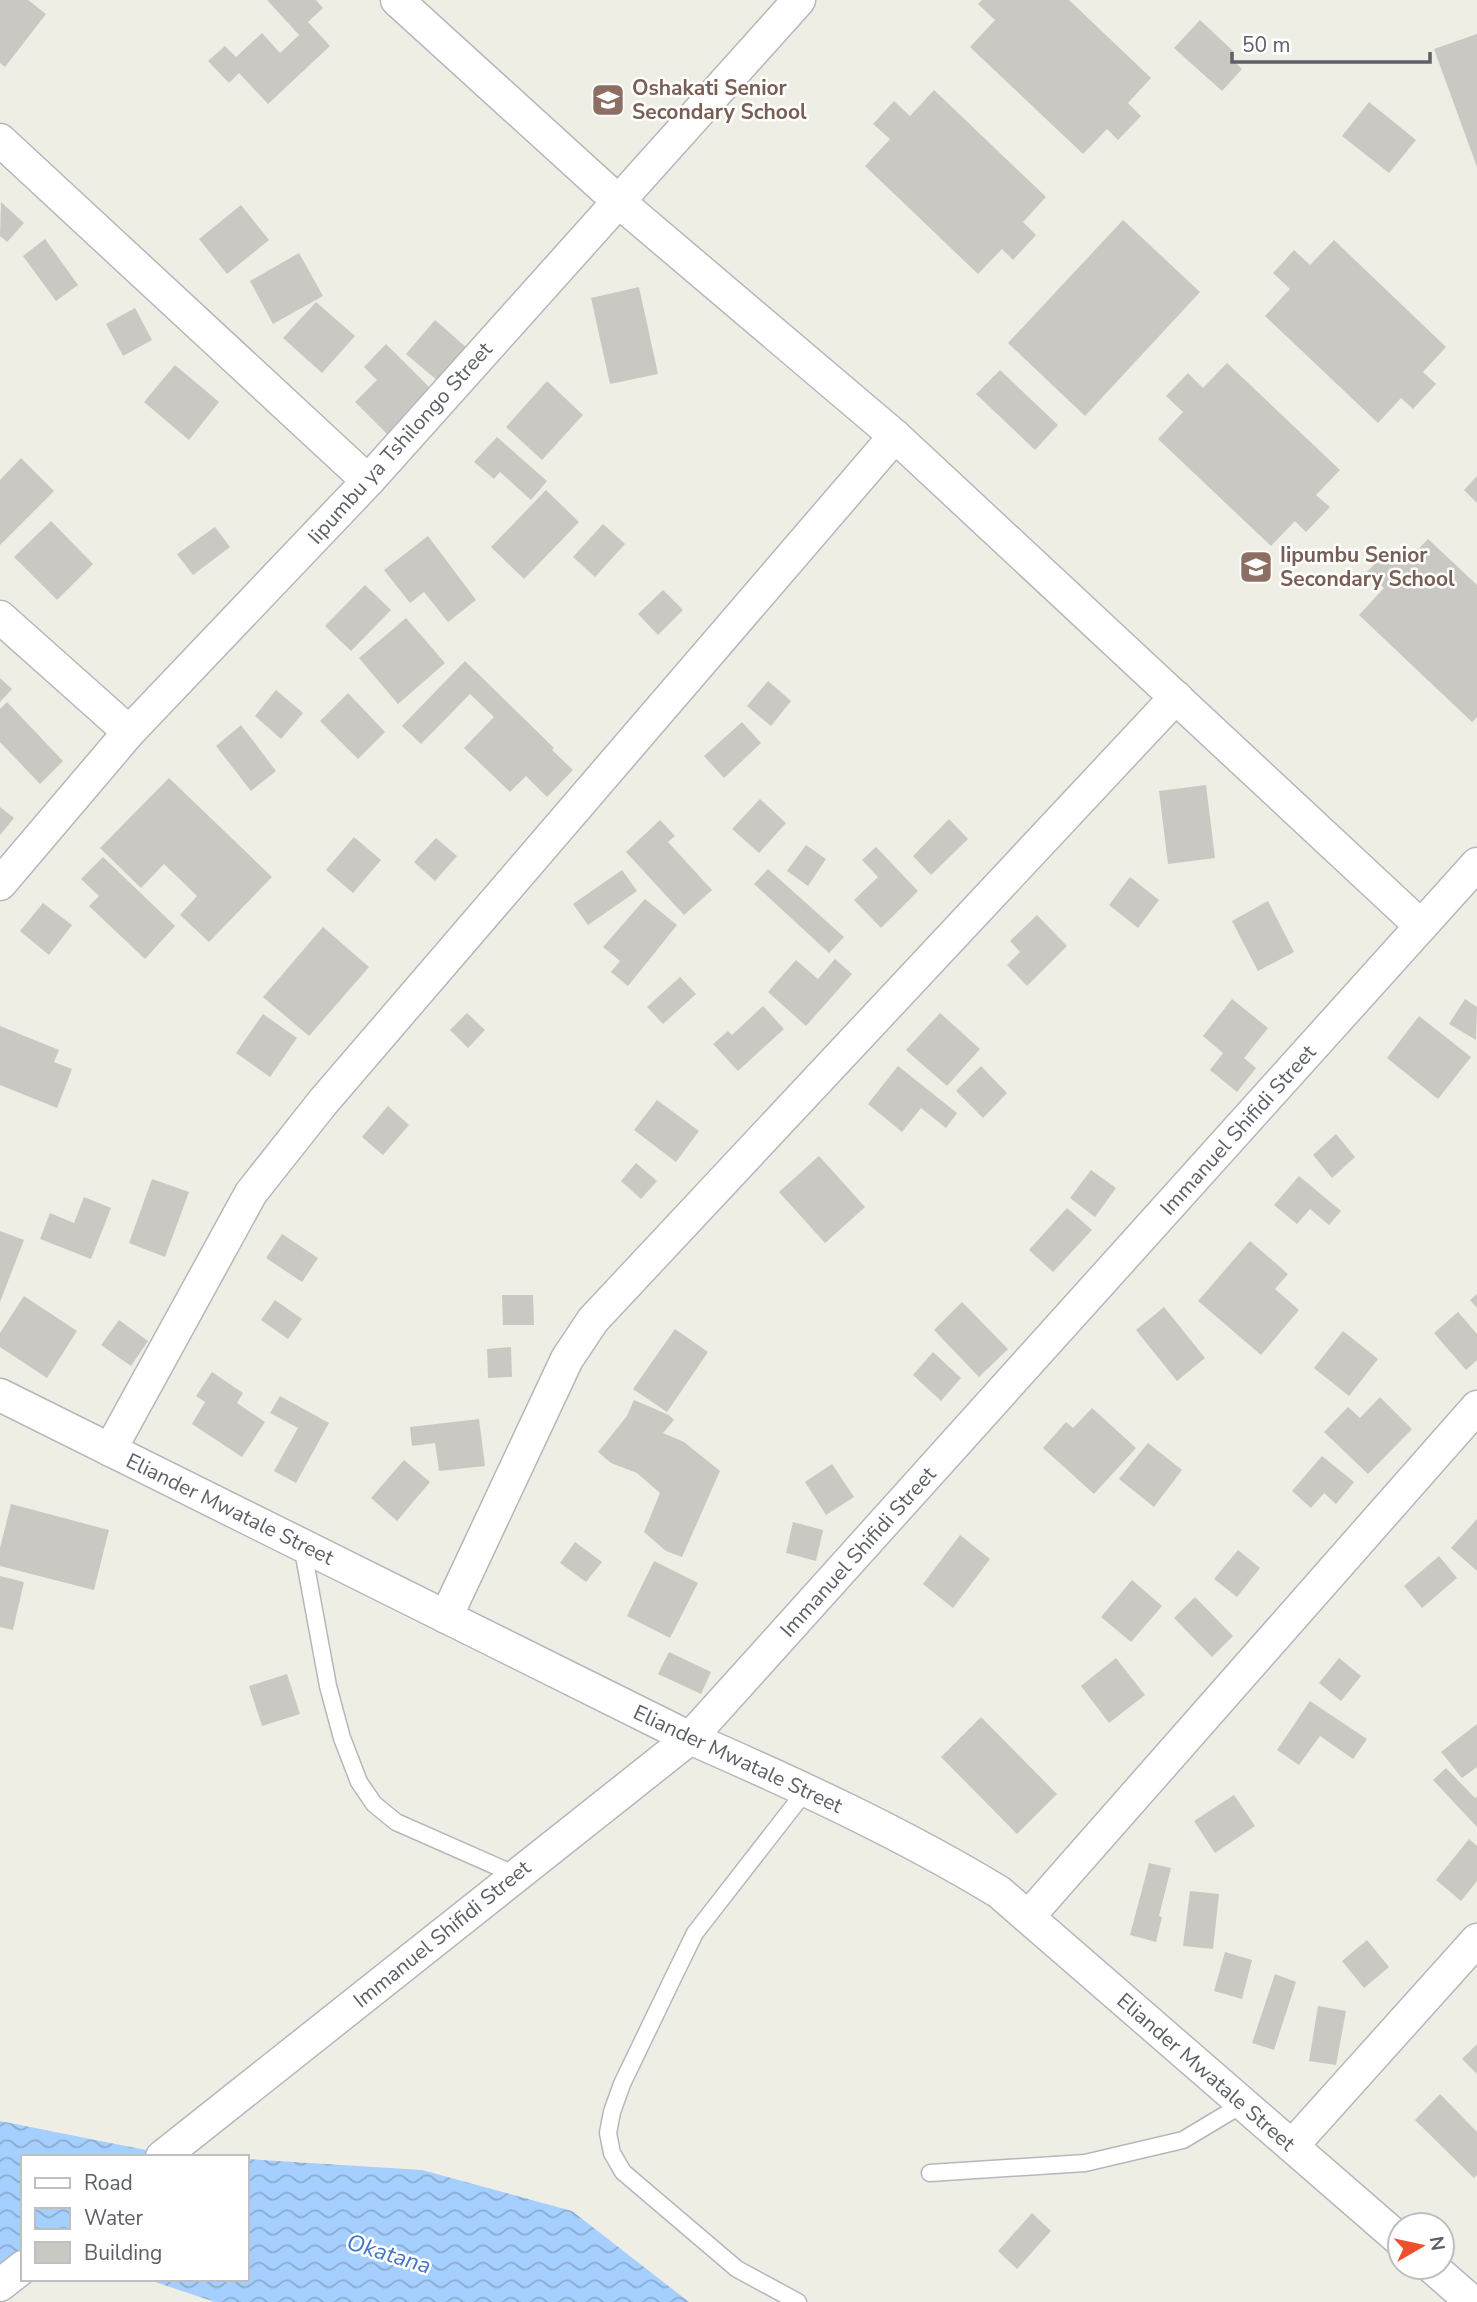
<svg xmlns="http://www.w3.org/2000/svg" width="1477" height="2302" font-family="'Nunito Sans',sans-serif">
  <defs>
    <pattern id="water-waves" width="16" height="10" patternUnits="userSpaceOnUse" patternTransform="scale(1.75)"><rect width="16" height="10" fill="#a5cfff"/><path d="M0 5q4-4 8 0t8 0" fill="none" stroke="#8aabd2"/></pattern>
  </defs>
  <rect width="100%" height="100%" fill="#efeee5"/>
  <g fill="url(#water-waves)">
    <path d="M 0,2121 L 166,2154 L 211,2157 L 23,2157 L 23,2256 L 0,2263 Z"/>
    <path d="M 247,2159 L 422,2170 L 572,2211 L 689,2302 L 215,2302 L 146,2279 L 247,2279 Z"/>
  </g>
  <g fill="#cac8c2">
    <path d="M 0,0 L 28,0 L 46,14 L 5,67 L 0,63 Z"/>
    <path d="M 267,0 L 316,0 L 323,8 L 308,22 L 330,46 L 268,104 L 239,73 L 229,83 L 208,61 L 225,46 L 236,57 L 262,33 L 280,53 L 299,35 Z"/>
    <path d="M 982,0 L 1069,0 L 1151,78 L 1128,103 L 1141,116 L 1118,140 L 1107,129 L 1083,154 L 970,47 L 995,20 L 978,4 Z"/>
    <path d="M 1200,20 L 1234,52 L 1230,57 L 1242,69 L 1222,91 L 1174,48 Z"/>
    <path d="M 1477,34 L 1477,167 L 1434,49 Z"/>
    <path d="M 934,90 L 1046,197 L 1023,222 L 1036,235 L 1013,260 L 1002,249 L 978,274 L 865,166 L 890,139 L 873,124 L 894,101 L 910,116 Z"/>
    <path d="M 1369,102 L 1416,140 L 1389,173 L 1342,136 Z"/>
    <path d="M 1,202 L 24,223 L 7,242 L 0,236 Z"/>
    <path d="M 241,205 L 269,240 L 227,274 L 199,239 Z"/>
    <path d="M 1123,220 L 1200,292 L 1085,416 L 1008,343 Z"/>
    <path d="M 45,239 L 78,285 L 56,301 L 23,256 Z"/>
    <path d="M 1334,240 L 1446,347 L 1423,372 L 1436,384 L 1413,409 L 1401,398 L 1378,423 L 1265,316 L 1290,289 L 1273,273 L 1294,250 L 1310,265 Z"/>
    <path d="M 299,253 L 323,296 L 273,324 L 250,281 Z"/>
    <path d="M 639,287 L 658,374 L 610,384 L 591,298 Z"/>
    <path d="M 316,302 L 355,336 L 322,373 L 283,338 Z"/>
    <path d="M 135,308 L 152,340 L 123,356 L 106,324 Z"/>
    <path d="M 435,320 L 467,348 L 438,381 L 406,354 Z"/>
    <path d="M 386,344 L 432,390 L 388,435 L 355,402 L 377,380 L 364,367 Z"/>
    <path d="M 1227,363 L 1340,470 L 1316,495 L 1330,507 L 1306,532 L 1295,521 L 1271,546 L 1158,439 L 1183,412 L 1166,396 L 1188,373 L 1203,388 Z"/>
    <path d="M 175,365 L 219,402 L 189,440 L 144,402 Z"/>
    <path d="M 1000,370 L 1058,425 L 1035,450 L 976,394 Z"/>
    <path d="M 547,381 L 583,415 L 542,460 L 506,427 Z"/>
    <path d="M 497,437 L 547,481 L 531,500 L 500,472 L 494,479 L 474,462 Z"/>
    <path d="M 21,458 L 54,491 L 0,545 L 0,480 Z"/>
    <path d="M 1477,476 L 1477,503 L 1464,490 Z"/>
    <path d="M 546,490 L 579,522 L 524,579 L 491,547 Z"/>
    <path d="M 51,521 L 93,564 L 57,600 L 14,557 Z"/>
    <path d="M 603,524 L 625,544 L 595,577 L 573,557 Z"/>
    <path d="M 215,527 L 230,547 L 193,575 L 177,554 Z"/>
    <path d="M 428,536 L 476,600 L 448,622 L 424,592 L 410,603 L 384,570 Z"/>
    <path d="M 1428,539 L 1477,585 L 1477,717 L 1472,722 L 1359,615 L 1384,588 L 1367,572 L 1389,549 L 1404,564 Z"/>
    <path d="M 365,585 L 391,610 L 351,651 L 325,626 Z"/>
    <path d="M 663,590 L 683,610 L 658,635 L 638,614 Z"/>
    <path d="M 406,618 L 445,663 L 398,704 L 359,658 Z"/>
    <path d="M 465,661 L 554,748 L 552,750 L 573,770 L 547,797 L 526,776 L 510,792 L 464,748 L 494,717 L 470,694 L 421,744 L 402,726 Z"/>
    <path d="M 0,678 L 12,689 L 0,702 Z"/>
    <path d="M 768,681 L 791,701 L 771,726 L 747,706 Z"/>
    <path d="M 276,690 L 303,713 L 281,739 L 255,716 Z"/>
    <path d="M 348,693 L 385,732 L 358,759 L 320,721 Z"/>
    <path d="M 7,702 L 63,761 L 40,784 L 0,742 L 0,709 Z"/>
    <path d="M 742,722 L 761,743 L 724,778 L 704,756 Z"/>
    <path d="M 241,725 L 276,771 L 251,791 L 216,746 Z"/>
    <path d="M 169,778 L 272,877 L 209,942 L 180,915 L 197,896 L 164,864 L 141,888 L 100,848 Z"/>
    <path d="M 1206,785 L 1215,858 L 1168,864 L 1159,791 Z"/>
    <path d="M 760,799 L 786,823 L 759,853 L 732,829 Z"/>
    <path d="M 0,807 L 14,818 L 0,835 Z"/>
    <path d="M 949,819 L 968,839 L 931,875 L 913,856 Z"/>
    <path d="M 660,820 L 675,836 L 668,842 L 712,890 L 684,915 L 626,852 Z"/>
    <path d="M 354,837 L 381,860 L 353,893 L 326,870 Z"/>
    <path d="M 436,838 L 457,856 L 435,881 L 414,862 Z"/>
    <path d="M 806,845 L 826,859 L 808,886 L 787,871 Z"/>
    <path d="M 876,847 L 918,891 L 881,928 L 854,900 L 878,877 L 862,860 Z"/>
    <path d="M 103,857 L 175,926 L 145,959 L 89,906 L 99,896 L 81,879 Z"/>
    <path d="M 768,869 L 844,937 L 829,953 L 754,884 Z"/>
    <path d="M 622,870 L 637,891 L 588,925 L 573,904 Z"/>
    <path d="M 1130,877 L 1159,900 L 1138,928 L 1109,905 Z"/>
    <path d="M 645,899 L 677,925 L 628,986 L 611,972 L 620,961 L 603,947 Z"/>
    <path d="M 1268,901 L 1294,952 L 1258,971 L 1232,921 Z"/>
    <path d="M 43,903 L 72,925 L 49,955 L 20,931 Z"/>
    <path d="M 1037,915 L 1067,946 L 1027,986 L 1007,965 L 1020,952 L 1010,941 Z"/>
    <path d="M 323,927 L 369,967 L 309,1036 L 263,997 Z"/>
    <path d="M 835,959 L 852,974 L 806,1026 L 768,992 L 796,960 L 818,979 Z"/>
    <path d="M 680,977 L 696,994 L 663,1024 L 647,1007 Z"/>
    <path d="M 1232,999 L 1268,1028 L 1244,1058 L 1256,1068 L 1237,1092 L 1210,1070 L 1223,1053 L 1203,1036 Z"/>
    <path d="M 1465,999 L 1477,1007 L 1476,1040 L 1449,1024 Z"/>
    <path d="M 763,1006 L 784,1029 L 738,1071 L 713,1044 L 728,1031 L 732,1035 Z"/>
    <path d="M 467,1013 L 485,1030 L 468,1048 L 450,1030 Z"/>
    <path d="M 940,1013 L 980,1049 L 947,1086 L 906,1050 Z"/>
    <path d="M 263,1014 L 297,1038 L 270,1077 L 236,1053 Z"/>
    <path d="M 1419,1016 L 1471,1057 L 1438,1099 L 1387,1058 Z"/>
    <path d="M 0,1026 L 59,1050 L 54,1062 L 72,1069 L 57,1108 L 0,1085 Z"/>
    <path d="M 898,1066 L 957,1113 L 946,1128 L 921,1108 L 902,1132 L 868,1104 Z"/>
    <path d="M 981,1066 L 1007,1093 L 983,1118 L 956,1091 Z"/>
    <path d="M 657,1100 L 699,1131 L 676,1162 L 634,1130 Z"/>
    <path d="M 388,1106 L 409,1125 L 383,1155 L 362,1137 Z"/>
    <path d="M 1336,1134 L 1355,1157 L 1332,1178 L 1313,1155 Z"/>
    <path d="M 819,1156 L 865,1207 L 825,1243 L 779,1192 Z"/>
    <path d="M 636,1163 L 657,1181 L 641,1199 L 621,1181 Z"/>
    <path d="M 1091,1170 L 1116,1188 L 1095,1217 L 1070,1198 Z"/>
    <path d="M 1299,1176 L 1341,1211 L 1329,1225 L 1310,1209 L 1297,1224 L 1274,1205 Z"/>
    <path d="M 152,1179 L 189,1192 L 165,1257 L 129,1243 Z"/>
    <path d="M 84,1197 L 111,1208 L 91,1259 L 40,1239 L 50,1213 L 74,1223 Z"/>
    <path d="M 1067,1208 L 1092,1230 L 1053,1272 L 1029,1250 Z"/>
    <path d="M 0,1231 L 24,1240 L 0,1302 Z"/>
    <path d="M 282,1234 L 318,1258 L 302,1282 L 266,1258 Z"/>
    <path d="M 1250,1241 L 1288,1274 L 1275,1289 L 1299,1310 L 1261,1355 L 1198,1301 Z"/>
    <path d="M 1477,1294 L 1477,1308 L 1470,1300 Z"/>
    <path d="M 502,1295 L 533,1295 L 534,1325 L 503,1325 Z"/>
    <path d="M 24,1296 L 77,1331 L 47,1378 L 0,1347 L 0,1333 Z"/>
    <path d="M 275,1300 L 302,1319 L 288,1339 L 261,1320 Z"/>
    <path d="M 962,1302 L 1008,1349 L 979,1377 L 934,1330 Z"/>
    <path d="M 1164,1307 L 1205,1358 L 1177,1381 L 1136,1330 Z"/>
    <path d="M 1458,1312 L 1477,1334 L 1477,1360 L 1466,1370 L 1434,1333 Z"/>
    <path d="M 119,1320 L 148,1341 L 131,1366 L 101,1345 Z"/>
    <path d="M 675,1329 L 708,1352 L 667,1412 L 633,1389 Z"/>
    <path d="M 1343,1331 L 1378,1359 L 1349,1396 L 1314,1368 Z"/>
    <path d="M 511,1347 L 512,1377 L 488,1378 L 487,1349 Z"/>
    <path d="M 933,1352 L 961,1378 L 941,1401 L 913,1375 Z"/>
    <path d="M 212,1372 L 243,1393 L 237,1403 L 265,1422 L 242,1457 L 192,1424 L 205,1402 L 196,1396 Z"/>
    <path d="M 280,1396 L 329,1423 L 296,1483 L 274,1471 L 298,1428 L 270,1413 Z"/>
    <path d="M 1380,1397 L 1412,1429 L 1368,1474 L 1324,1432 L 1348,1407 L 1360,1418 Z"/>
    <path d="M 634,1400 L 669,1415 L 674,1420 L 663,1433 L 684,1442 L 720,1471 L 682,1557 L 666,1551 L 644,1532 L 660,1493 L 637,1473 L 611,1463 L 598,1452 L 627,1416 Z"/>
    <path d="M 1092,1408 L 1136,1448 L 1094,1494 L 1043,1448 L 1066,1422 L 1073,1428 Z"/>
    <path d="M 479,1419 L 485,1466 L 439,1471 L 435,1443 L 412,1446 L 410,1427 Z"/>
    <path d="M 1148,1443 L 1182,1470 L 1154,1507 L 1119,1479 Z"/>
    <path d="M 1322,1456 L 1354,1482 L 1336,1504 L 1324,1493 L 1311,1508 L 1292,1491 Z"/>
    <path d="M 404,1460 L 430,1482 L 397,1521 L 371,1498 Z"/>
    <path d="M 832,1464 L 854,1497 L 826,1515 L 805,1482 Z"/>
    <path d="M 11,1504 L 109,1530 L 94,1590 L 0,1566 L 0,1548 Z"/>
    <path d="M 1477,1519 L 1477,1571 L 1451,1548 Z"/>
    <path d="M 793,1522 L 823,1530 L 816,1561 L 786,1553 Z"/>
    <path d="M 960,1535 L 990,1559 L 953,1608 L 923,1584 Z"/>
    <path d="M 575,1542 L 602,1562 L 586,1582 L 560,1563 Z"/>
    <path d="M 1238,1550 L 1260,1568 L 1237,1597 L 1214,1579 Z"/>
    <path d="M 1439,1556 L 1457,1578 L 1422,1608 L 1404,1586 Z"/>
    <path d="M 654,1561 L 698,1583 L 670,1638 L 627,1616 Z"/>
    <path d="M 0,1576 L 24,1582 L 13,1630 L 0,1627 Z"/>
    <path d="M 1132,1580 L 1162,1606 L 1131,1642 L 1101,1617 Z"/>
    <path d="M 1195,1597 L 1233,1636 L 1212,1657 L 1174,1618 Z"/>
    <path d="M 669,1652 L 711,1672 L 701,1694 L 658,1674 Z"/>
    <path d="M 1116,1658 L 1145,1695 L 1109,1723 L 1081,1686 Z"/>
    <path d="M 1339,1658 L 1361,1676 L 1341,1701 L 1319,1683 Z"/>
    <path d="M 287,1674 L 300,1714 L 262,1726 L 249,1686 Z"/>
    <path d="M 1310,1701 L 1367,1739 L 1353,1759 L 1320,1736 L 1299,1765 L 1277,1750 Z"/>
    <path d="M 981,1717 L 1057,1794 L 1017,1834 L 941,1757 Z"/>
    <path d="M 1477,1724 L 1477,1767 L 1462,1778 L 1441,1752 Z"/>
    <path d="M 1446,1768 L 1475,1798 L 1477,1796 L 1477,1827 L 1433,1780 Z"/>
    <path d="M 1234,1795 L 1255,1826 L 1215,1853 L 1194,1821 Z"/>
    <path d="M 1469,1839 L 1477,1846 L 1477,1881 L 1461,1901 L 1436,1880 Z"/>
    <path d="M 1149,1863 L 1171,1868 L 1159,1916 L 1162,1917 L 1156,1942 L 1130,1935 Z"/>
    <path d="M 1190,1891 L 1219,1894 L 1213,1949 L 1183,1946 Z"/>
    <path d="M 1367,1940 L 1389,1967 L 1364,1988 L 1342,1961 Z"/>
    <path d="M 1225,1952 L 1252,1960 L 1242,1999 L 1214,1991 Z"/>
    <path d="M 1275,1974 L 1296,1982 L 1274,2050 L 1252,2043 Z"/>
    <path d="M 1318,2006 L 1346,2011 L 1336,2065 L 1309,2061 Z"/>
    <path d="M 1477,2044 L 1477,2074 L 1462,2059 Z"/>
    <path d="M 1440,2094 L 1477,2132 L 1477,2175 L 1474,2178 L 1415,2120 Z"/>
    <path d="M 1032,2213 L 1051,2231 L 1017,2269 L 998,2251 Z"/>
  </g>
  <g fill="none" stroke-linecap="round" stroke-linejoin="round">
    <defs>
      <g id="lane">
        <path d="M 302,1545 L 328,1686 L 342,1738 L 359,1782 L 374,1804 L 396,1822 L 516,1875"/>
        <path d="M 930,2173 L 1085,2163 L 1183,2140 L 1243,2104"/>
        <path d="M 798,2302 L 737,2269 L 623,2172 L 612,2153 L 608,2133 L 612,2112 L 622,2084 L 672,1980 L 695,1933 L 807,1789"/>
      </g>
      <g id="street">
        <path d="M 397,0 L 618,201 L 895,436 L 1421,926"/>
        <path d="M 0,140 L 368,481"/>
        <path d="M 0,617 L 129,732"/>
        <path d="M 0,884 L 129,732 L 368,481 L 799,0"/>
        <path d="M 0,1395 L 690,1738 C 795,1784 900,1832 999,1892 L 1400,2240"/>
        <path d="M 110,1450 L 251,1193 L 323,1102 L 895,436"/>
        <path d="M 446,1617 L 567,1359 L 593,1320 L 1176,697"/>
        <path d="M 1028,1917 L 1477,1407"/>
        <path d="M 1292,2146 L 1477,1940"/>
        <path d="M 162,2157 L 690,1738 L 1477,864"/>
        <path d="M 1432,2267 L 1472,2302"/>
        <path d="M 0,2285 L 23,2267"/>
      </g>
    </defs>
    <use href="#lane" stroke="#b5b7bc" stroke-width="19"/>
    <use href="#street" stroke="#b5b7bc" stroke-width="35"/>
    <use href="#lane" stroke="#fff" stroke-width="16"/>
    <use href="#street" stroke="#fff" stroke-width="32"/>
  </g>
  <defs>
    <symbol id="school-square" viewBox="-11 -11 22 22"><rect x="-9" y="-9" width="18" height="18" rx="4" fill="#8d6e63" stroke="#fff"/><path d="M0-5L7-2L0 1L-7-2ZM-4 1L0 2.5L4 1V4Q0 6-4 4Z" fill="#fff"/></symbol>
  </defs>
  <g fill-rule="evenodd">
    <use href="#school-square" x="589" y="81" width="38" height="38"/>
    <use href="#school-square" x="1237" y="548" width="38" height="38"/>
  </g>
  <g text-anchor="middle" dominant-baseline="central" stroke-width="5" stroke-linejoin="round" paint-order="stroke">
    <g font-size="21" font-weight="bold" fill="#785e54" stroke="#fff" text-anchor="start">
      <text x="632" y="88">Oshakati Senior<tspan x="632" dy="24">Secondary School</tspan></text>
      <text x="1280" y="555">Iipumbu Senior<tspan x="1280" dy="24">Secondary School</tspan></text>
    </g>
    <g font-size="21" fill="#5d6066" stroke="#fff">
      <text transform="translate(400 443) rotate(-48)">Iipumbu ya Tshilongo Street</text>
      <text transform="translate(1238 1130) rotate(-48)">Immanuel Shifidi Street</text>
      <text transform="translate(230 1509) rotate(26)">Eliander Mwatale Street</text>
      <text transform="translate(858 1552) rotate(-48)">Immanuel Shifidi Street</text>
      <text transform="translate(738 1759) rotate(25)">Eliander Mwatale Street</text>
      <text transform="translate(442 1934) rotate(-39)">Immanuel Shifidi Street</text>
      <text transform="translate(1206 2072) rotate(41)">Eliander Mwatale Street</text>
    </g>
    <g font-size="23" font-style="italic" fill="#4476c6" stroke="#fff">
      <text transform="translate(389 2254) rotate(17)">Okatana</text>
    </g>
  </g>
  <rect x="21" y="2155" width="228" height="126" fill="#ffffff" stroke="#bebfc2" stroke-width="2"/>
  <rect x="35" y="2178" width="35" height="10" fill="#ffffff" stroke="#bebfc2" stroke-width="2"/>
  <text x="84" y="2190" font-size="21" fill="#5d6066">Road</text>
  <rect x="35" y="2208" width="35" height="21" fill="url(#water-waves)" stroke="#bebfc2" stroke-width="2"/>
  <text x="84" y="2225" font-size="21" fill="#5d6066">Water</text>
  <rect x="35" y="2242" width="35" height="21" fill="#cac8c2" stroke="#bebfc2" stroke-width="2"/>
  <text x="84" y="2260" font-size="21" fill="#5d6066">Building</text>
  <g transform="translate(1421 2246) rotate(81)"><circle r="33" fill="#ffffff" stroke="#bebfc2" stroke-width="2"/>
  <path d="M0-5L12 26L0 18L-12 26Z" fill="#ed502d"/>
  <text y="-10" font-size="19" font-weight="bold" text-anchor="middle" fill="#5d6066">N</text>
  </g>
  <path d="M1232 52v10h198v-10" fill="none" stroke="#5d6066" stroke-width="3.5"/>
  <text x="1242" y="52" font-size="21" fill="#5d6066" stroke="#ffffff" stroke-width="5" paint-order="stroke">50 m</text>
</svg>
